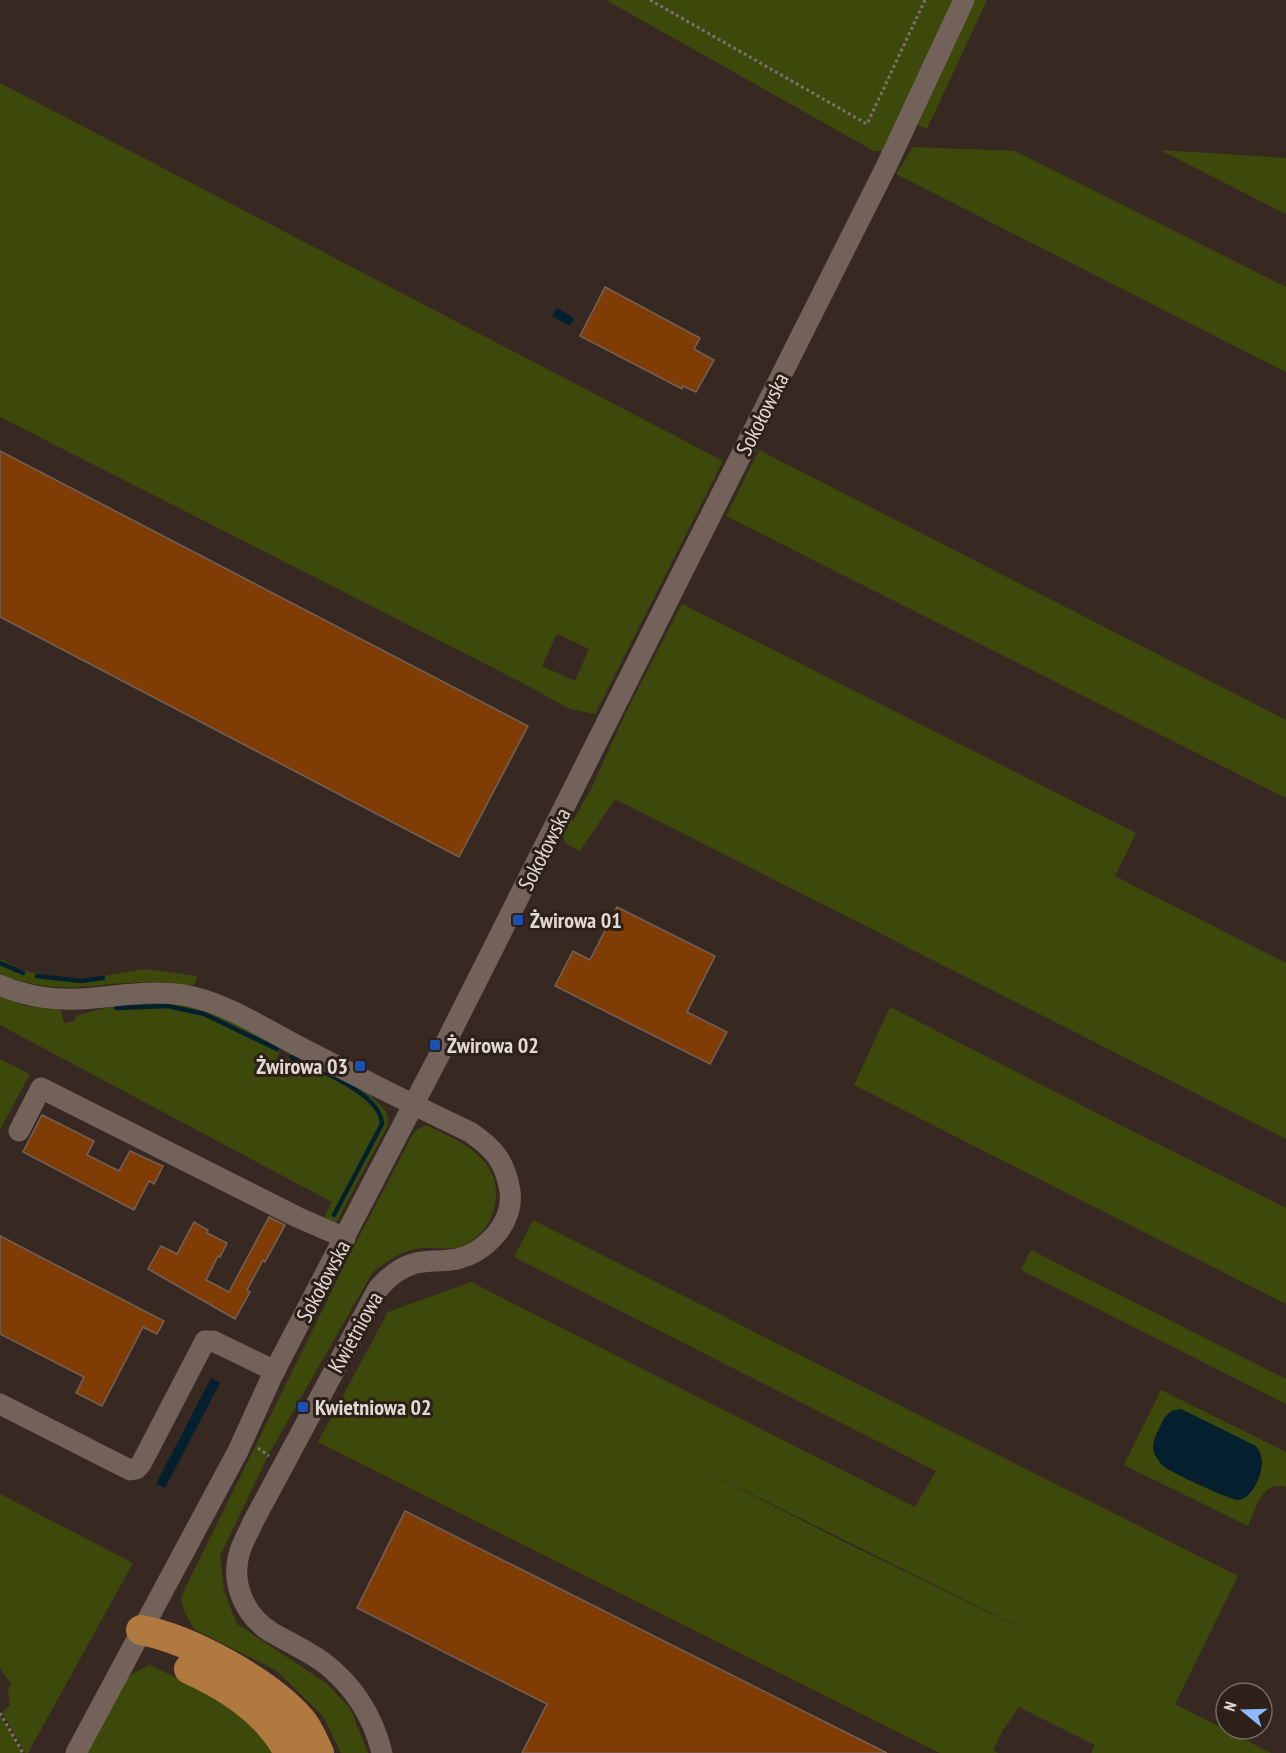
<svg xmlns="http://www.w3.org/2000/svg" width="1286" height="1753" font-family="'PT Sans Narrow',sans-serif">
  <rect width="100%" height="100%" fill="#372922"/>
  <g fill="#3d490b" fill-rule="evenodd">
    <path d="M 606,0 L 953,0 L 882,151 L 874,151 Z"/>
    <path d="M 974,0 L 987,0 L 927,129 L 916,124 Z"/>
    <path d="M 0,83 L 723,461 L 595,714 L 570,709 L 517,680 L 0,417 ZM 557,634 L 589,649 L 575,681 L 542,666 Z"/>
    <path d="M 913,147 L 1015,151 L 1286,287 L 1286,372 L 896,174 Z"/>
    <path d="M 1160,150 L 1286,158 L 1286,214 Z"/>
    <path d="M 759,450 L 1286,720 L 1286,798 L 726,516 Z"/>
    <path d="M 682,604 L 1136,833 L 1115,876 L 1286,963 L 1286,1139 L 615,799 L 580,851 L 565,843 C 562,833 565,828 569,819 L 573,821 L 592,787 L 629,706 Z"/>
    <path d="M 0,959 L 24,971 L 70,979 L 91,978 L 145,969 L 197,976 L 195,984 L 192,986 C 180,985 168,982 155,982 C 96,981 60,998 0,974 Z"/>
    <path d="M 0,996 L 26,1006 L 61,1010 L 64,1023 L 75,1021 L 76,1016 C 118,1003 164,995 206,1011 C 231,1020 254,1034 277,1045 L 280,1049 L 275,1063 L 281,1066 L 292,1053 L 370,1094 C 377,1106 392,1109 387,1127 L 336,1223 L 324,1217 L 332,1202 L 0,1025 Z"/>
    <path d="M 890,1007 L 1116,1123 L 1286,1208 L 1286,1304 L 854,1085 Z"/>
    <path d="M 0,1059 L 30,1074 L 0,1130 Z"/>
    <path d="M 426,1125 C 463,1143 506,1160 494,1209 C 490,1226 478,1239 462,1246 C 451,1251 433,1247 421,1248 C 402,1250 386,1262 372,1273 L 270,1452 L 220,1556 L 224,1591 L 237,1624 L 326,1683 L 350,1708 L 368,1753 L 341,1753 L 323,1716 L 277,1671 L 194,1629 L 184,1611 L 181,1597 L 351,1252 L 412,1136 L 417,1130 Z"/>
    <path d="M 533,1220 L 1238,1576 L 1175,1704 L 1271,1753 L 1091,1753 L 1095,1745 L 1019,1707 L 1003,1730 L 993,1750 L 998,1753 L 940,1753 L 318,1442 L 388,1312 L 471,1282 L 915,1507 L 936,1471 L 514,1257 ZM 679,1458 L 1044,1639 L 848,1544 Z"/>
    <path d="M 1031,1250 L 1286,1379 L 1286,1404 L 1021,1270 Z"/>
    <path d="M 1161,1390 L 1286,1452 L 1286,1487 C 1262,1479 1256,1509 1248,1526 L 1124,1465 Z"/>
    <path d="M 0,1494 L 133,1563 L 28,1753 L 25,1753 L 2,1712 L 10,1705 L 8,1692 L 11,1683 L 0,1669 Z"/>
    <path d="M 149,1665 L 219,1697 L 262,1731 L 275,1753 L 87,1753 L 127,1677 Z"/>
    <path d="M 0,1715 L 23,1753 L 0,1753 Z"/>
  </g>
  <g fill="#041f2e">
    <path d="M 557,308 L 574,318 L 570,326 L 552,316 Z"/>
    <path d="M 211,1378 L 220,1383 L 165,1488 L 156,1484 Z"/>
    <path d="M 1181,1409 L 1256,1446 C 1260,1451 1262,1457 1262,1463 C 1262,1475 1252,1499 1238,1500 C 1230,1500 1170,1472 1163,1466 C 1160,1463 1157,1458 1155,1455 C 1151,1445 1154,1438 1159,1429 C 1164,1418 1167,1410 1181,1409 Z"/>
  </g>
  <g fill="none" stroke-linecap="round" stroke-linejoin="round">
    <g stroke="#041f2e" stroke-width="4.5">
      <path d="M 0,963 L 23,973"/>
      <path d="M 37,976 L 81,981 L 103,978"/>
      <path d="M 116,1008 L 168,1006 L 204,1014 L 277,1049"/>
      <path d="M 291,1057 C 316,1069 381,1093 382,1124 L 334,1215"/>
    </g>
  </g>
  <g fill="#7f3c05" stroke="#726259" stroke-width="1.5">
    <path d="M 605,287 L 700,338 L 694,349 L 714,360 L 696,392 L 683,386 L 682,389 L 580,336 Z"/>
    <path d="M 0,451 L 528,726 L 459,857 L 0,617 Z"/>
    <path d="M 617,907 L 715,956 L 687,1012 L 727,1032 L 710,1064 L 555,986 L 573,951 L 590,960 Z"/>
    <path d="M 42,1115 L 94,1141 L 87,1155 L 119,1171 L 130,1151 L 163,1166 L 154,1184 L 149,1181 L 134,1210 L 23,1152 Z"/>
    <path d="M 269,1217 L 285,1225 L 265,1262 L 263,1260 L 247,1290 L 250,1292 L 235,1319 L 148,1269 L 161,1246 L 177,1254 L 194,1222 L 208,1230 L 207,1233 L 227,1243 L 220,1257 L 218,1256 L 206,1280 L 229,1292 Z"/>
    <path d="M 0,1236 L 164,1321 L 157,1334 L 143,1327 L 102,1406 L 76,1393 L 84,1377 L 0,1334 Z"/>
    <path d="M 405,1511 L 887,1753 L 522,1753 L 547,1704 L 357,1608 Z"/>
  </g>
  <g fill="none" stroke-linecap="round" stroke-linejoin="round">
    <g stroke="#7d706a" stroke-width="3" stroke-dasharray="3 3" stroke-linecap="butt">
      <path d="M 650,0 L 867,124 L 925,0"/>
      <path d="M 258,1448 L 269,1456"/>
      <path d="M 0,1713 L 23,1753"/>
    </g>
    <g stroke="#736259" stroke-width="21">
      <path d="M 0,985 C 25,996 52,1000 80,999 C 118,997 154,988 193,997 C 230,1006 265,1029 300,1047 C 356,1076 413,1105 470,1132 C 495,1149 505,1162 510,1191 C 514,1223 486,1252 457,1259 C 444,1262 429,1260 416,1263 C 400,1267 388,1277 378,1289 L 253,1522 C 249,1532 243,1541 240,1551 C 230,1582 244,1615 271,1632 C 288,1642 306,1650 323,1662 C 353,1685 373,1716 382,1753"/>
      <path d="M 19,1131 L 41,1088 L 297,1217 L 345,1238"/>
      <path d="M 0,1404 L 130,1470 L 136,1469 L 141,1464 L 205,1341 L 213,1341 L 275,1371"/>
      <path d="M 76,1753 L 238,1451 L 273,1374 L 443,1048 L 886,167 L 964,0"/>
    </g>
    <g stroke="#b07940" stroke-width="30">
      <path d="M 141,1630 C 190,1639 268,1682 301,1720 C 309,1729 314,1743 319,1753"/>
      <path d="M 189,1669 C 229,1687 269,1713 289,1753"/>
    </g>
  </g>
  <g fill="#1a4fb4" stroke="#2d2018" stroke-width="2">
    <rect x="512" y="914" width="12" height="12" rx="3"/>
    <rect x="429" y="1039" width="12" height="12" rx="3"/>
    <rect x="354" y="1060" width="12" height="12" rx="3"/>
    <rect x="297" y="1401" width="12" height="12" rx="3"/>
  </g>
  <g text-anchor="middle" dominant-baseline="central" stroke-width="6" stroke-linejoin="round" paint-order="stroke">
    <g font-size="22" fill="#e3d9d4" stroke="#2d2018">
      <text transform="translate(762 414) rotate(-63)">Sokołowska</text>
      <text transform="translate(544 849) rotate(-63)">Sokołowska</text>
      <text transform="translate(323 1281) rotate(-62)">Sokołowska</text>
      <text transform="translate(355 1332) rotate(-61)">Kwietniowa</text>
    </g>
    <g font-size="22" font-weight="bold" fill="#e3d9d4" stroke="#2d2018" text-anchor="start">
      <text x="530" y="920">Żwirowa 01</text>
      <text x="447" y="1045">Żwirowa 02</text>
      <text x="348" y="1066" text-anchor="end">Żwirowa 03</text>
      <text x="315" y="1407">Kwietniowa 02</text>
    </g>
  </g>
  <g transform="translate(1244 1711) rotate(289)"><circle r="28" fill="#2d2018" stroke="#766a63" stroke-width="1.5"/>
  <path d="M0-4.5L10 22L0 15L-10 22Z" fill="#8db9fc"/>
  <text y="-9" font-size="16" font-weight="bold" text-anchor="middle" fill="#e3d9d4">N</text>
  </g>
</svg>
